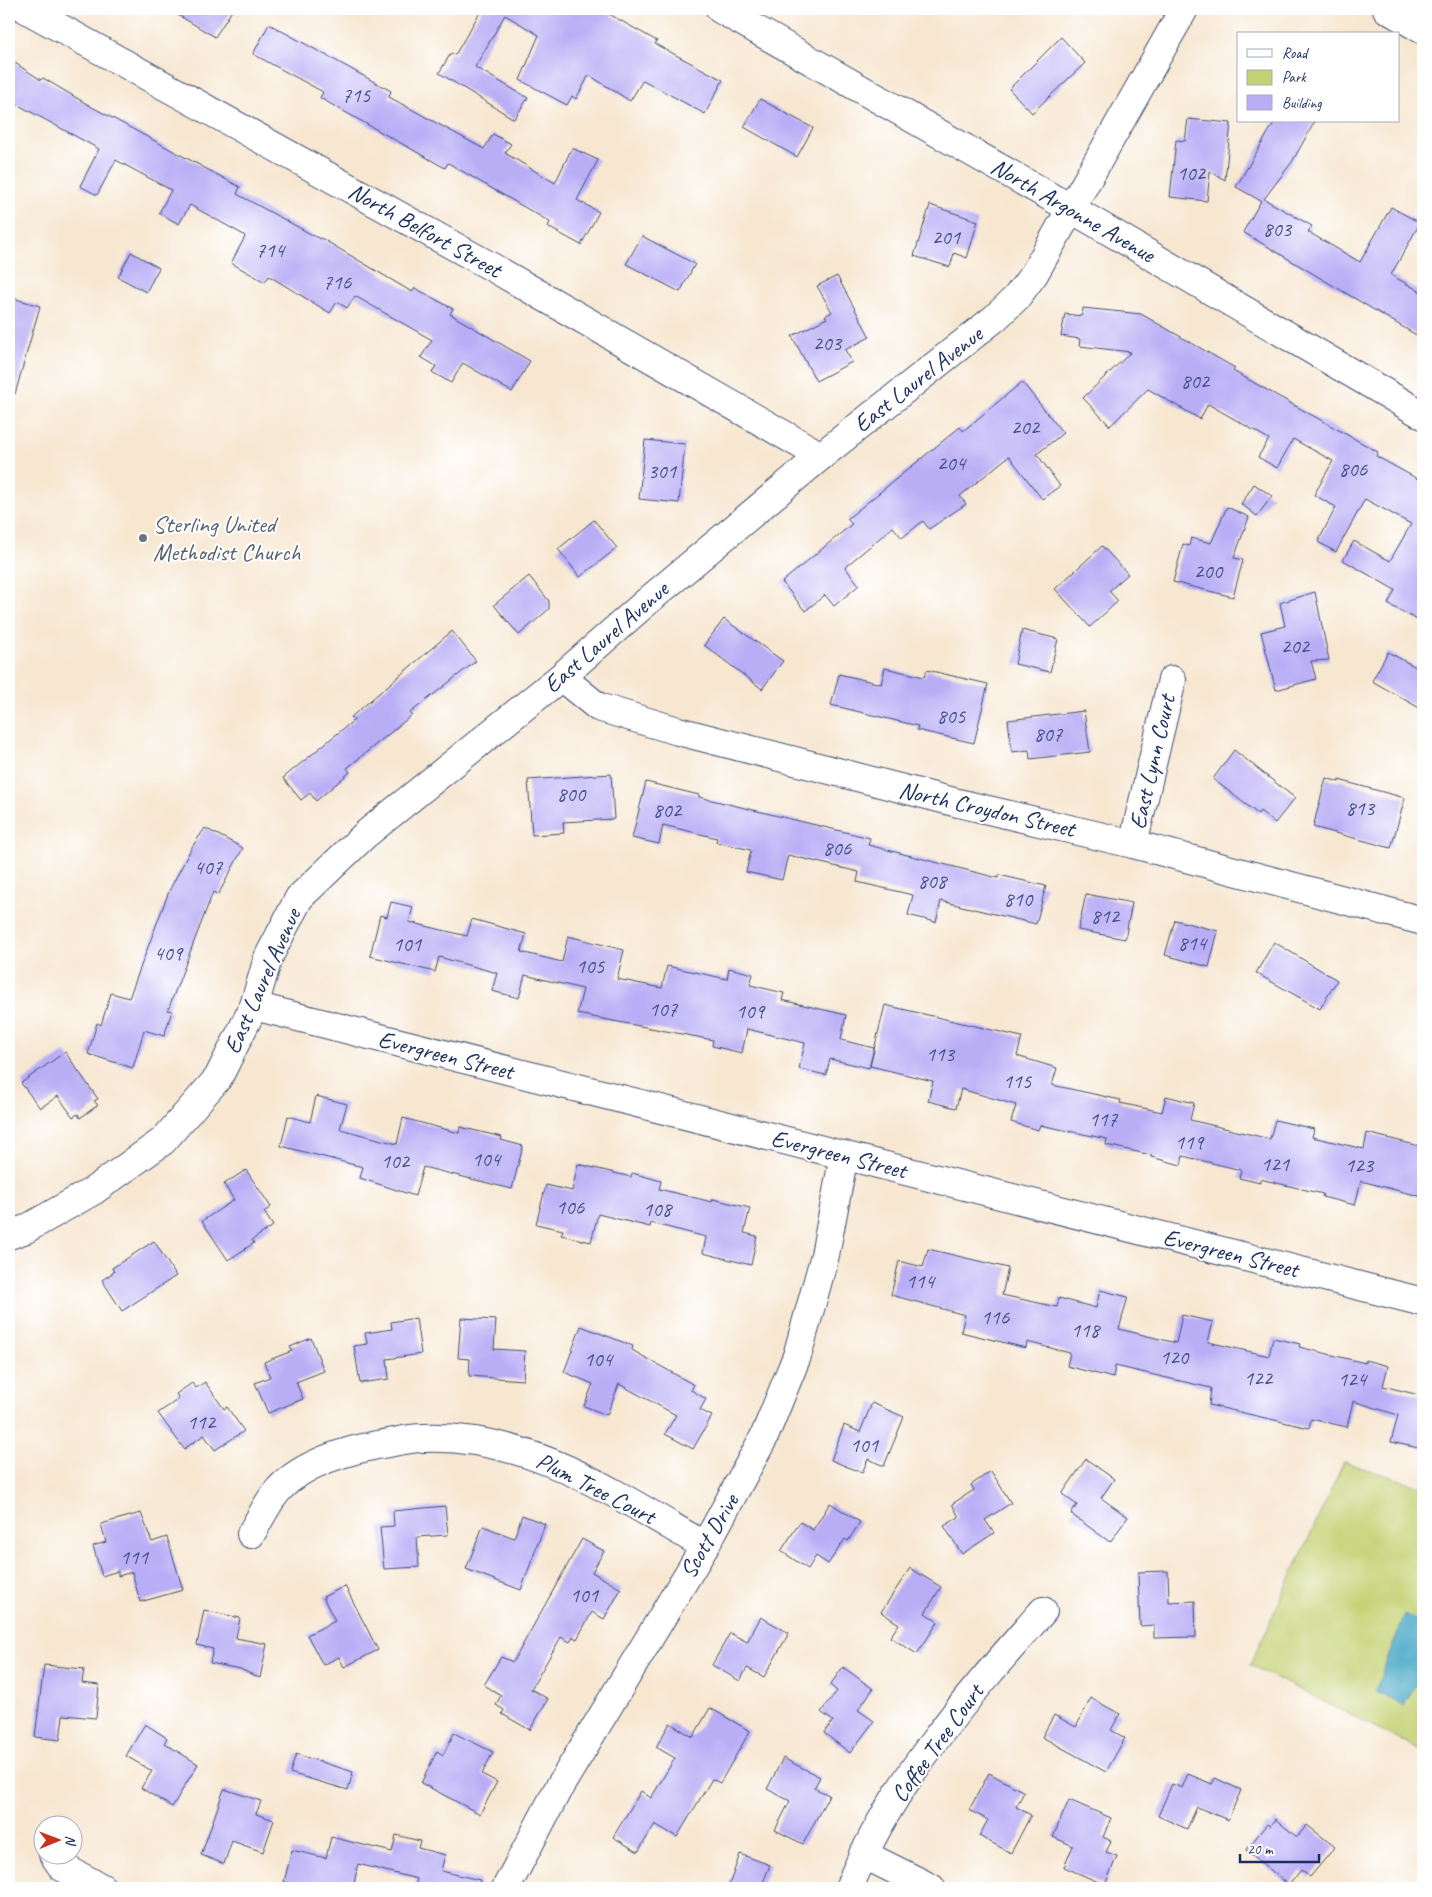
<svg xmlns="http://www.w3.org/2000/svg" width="1432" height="1897" font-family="Caveat,sans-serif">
  <rect width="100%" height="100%" fill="#fff"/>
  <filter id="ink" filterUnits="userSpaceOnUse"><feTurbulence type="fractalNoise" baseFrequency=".02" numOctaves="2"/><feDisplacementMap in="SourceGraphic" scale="10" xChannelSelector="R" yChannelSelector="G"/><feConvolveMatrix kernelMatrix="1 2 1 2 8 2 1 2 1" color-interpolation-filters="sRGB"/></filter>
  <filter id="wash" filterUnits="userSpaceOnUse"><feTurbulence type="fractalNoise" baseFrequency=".0096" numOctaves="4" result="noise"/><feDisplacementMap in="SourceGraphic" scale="20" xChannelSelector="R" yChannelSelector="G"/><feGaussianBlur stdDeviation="1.12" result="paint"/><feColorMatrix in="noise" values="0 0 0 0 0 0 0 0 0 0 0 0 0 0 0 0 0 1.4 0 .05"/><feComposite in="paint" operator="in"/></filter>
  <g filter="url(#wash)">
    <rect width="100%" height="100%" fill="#f7e7d1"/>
    <path fill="#c5d274" stroke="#708069" d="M 1344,1462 L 1423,1487 L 1423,1751 L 1250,1665 Z"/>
    <path fill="#47a7c6" stroke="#316b92" d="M 1405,1614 L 1423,1623 L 1423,1672 L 1404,1706 L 1375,1691 Z"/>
    <g id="blocks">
      <g fill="#b9aef6">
        <path d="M 168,9 L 233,9 L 215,37 Z"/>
        <path d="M 482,9 L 600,9 L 657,41 L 655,44 L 723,80 L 705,114 L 643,80 L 630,101 L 589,75 L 576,99 L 572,96 L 567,105 L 520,80 L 539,35 L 505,15 L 475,67 L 528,98 L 514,119 L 439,73 L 451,53 L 455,55 Z"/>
        <path d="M 269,24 L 391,91 L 389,97 L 484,149 L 493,134 L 511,144 L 505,153 L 555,183 L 572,148 L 598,160 L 577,200 L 599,212 L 581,245 L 548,227 L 550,222 L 448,163 L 445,168 L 397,141 L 320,98 L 323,92 L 253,54 Z"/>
        <path d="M 1061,37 L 1085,63 L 1032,113 L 1009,89 Z"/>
        <path d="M 9,59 L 41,80 L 43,78 L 92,107 L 240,187 L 237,194 L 320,239 L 321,238 L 412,292 L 415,288 L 453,309 L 450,314 L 530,361 L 512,392 L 463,363 L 451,383 L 432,372 L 436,366 L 421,357 L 432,340 L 355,296 L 347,308 L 337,302 L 330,313 L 269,276 L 265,282 L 231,263 L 245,237 L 244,235 L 190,205 L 179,224 L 159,213 L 171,190 L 116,160 L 97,195 L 80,186 L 99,149 L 9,100 Z"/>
        <path d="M 760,99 L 813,128 L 797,157 L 744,127 Z"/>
        <path d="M 1188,119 L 1231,123 L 1225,180 L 1210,171 L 1207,201 L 1170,197 L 1176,140 L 1185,141 Z"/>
        <path d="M 1275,121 L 1315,121 L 1292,162 L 1264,199 L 1312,226 L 1308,232 L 1360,262 L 1391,207 L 1420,223 L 1391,275 L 1423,293 L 1423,339 L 1243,232 L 1261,201 L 1236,187 Z"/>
        <path d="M 930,205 L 978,221 L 967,258 L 954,253 L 950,267 L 914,256 Z"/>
        <path d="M 642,236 L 695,264 L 680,292 L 626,264 Z"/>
        <path d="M 131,252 L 159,268 L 146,292 L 118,277 Z"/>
        <path d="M 837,276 L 870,337 L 845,350 L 852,362 L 816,381 L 792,336 L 827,318 L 825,316 L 832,312 L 817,286 Z"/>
        <path d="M 9,297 L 40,306 L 15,394 L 9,393 Z"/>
        <path d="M 1083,308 L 1141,314 L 1235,368 L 1233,371 L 1378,452 L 1376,456 L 1423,482 L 1423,623 L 1388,604 L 1395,590 L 1343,560 L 1354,541 L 1390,561 L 1411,524 L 1365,499 L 1336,552 L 1318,542 L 1336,507 L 1314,495 L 1333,461 L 1293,439 L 1277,468 L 1258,457 L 1269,439 L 1208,404 L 1200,419 L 1148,389 L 1110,426 L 1083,398 L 1131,352 L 1079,346 L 1080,339 L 1061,336 L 1065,314 L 1082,316 Z"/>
        <path d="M 1022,382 L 1063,433 L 1037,454 L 1060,486 L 1042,499 L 1009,456 L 960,496 L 966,504 L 929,529 L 923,521 L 902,538 L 893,527 L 845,567 L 859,585 L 834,606 L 825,595 L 805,611 L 782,582 L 852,524 L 847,519 L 960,427 L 963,431 Z"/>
        <path d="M 645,440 L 685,444 L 679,503 L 639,499 Z"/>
        <path d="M 1254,484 L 1272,496 L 1257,516 L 1241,504 Z"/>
        <path d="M 1227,507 L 1249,517 L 1234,558 L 1243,560 L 1233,597 L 1173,582 L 1183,544 L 1189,546 L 1191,538 L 1211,543 Z"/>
        <path d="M 594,520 L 617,548 L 580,577 L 558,549 Z"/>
        <path d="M 1102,546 L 1128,574 L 1109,591 L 1118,601 L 1090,627 L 1055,589 Z"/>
        <path d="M 529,576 L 549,601 L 549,609 L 519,635 L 494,605 Z"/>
        <path d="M 1315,592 L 1329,660 L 1311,661 L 1316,679 L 1276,690 L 1261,632 L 1285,626 L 1280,603 Z"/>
        <path d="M 724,619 L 783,661 L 762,689 L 704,645 Z"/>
        <path d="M 1022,630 L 1058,639 L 1050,672 L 1015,664 Z"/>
        <path d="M 452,631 L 476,661 L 410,713 L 412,715 L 347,768 L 350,772 L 316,801 L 310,793 L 301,800 L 283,778 L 354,720 L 351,717 Z"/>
        <path d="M 1388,652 L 1423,671 L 1423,710 L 1372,681 Z"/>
        <path d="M 885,668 L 924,677 L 927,670 L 988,684 L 974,743 L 917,730 L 918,726 L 831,705 L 839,674 L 881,684 Z"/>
        <path d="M 1084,711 L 1090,752 L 1030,759 L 1029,750 L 1012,752 L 1008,720 Z"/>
        <path d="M 1234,750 L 1295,798 L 1275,823 L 1260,811 L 1258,814 L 1213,779 Z"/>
        <path d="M 611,774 L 614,819 L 563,822 L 564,833 L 532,835 L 528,780 Z"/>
        <path d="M 1326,778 L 1339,782 L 1339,780 L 1405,798 L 1391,848 L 1313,827 Z"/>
        <path d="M 646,782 L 699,795 L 699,797 L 870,838 L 868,845 L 998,878 L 999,875 L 1046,886 L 1036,924 L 941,901 L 936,922 L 908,915 L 913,895 L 857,882 L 859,872 L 788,855 L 782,880 L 746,872 L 751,850 L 716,842 L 717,838 L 663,825 L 659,844 L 632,838 Z"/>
        <path d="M 205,828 L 243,848 L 218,895 L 213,892 L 168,1010 L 172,1011 L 164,1036 L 144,1030 L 133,1068 L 88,1054 L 97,1023 L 101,1025 L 111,993 L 129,998 L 169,891 L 192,847 Z"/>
        <path d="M 1086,894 L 1132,903 L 1125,939 L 1078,930 Z"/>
        <path d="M 391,902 L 413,907 L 409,922 L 467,936 L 472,919 L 526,934 L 521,952 L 562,962 L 568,936 L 624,950 L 617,979 L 662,988 L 667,966 L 727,979 L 729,968 L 753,974 L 750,985 L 784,993 L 782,1000 L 846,1015 L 841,1040 L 874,1048 L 869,1068 L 830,1059 L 826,1075 L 799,1069 L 805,1043 L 747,1029 L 742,1053 L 712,1046 L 713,1040 L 577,1014 L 583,989 L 525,975 L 519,998 L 492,991 L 497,973 L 439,957 L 435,972 L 370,956 L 380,915 L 387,917 Z"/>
        <path d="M 1175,920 L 1218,931 L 1209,967 L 1165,955 Z"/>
        <path d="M 1274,942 L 1337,980 L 1320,1009 L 1256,973 Z"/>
        <path d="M 885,1005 L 1022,1037 L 1017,1056 L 1057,1068 L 1052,1085 L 1121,1100 L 1120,1103 L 1162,1112 L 1166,1096 L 1194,1103 L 1190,1120 L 1270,1139 L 1275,1120 L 1314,1129 L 1312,1137 L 1364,1149 L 1367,1133 L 1423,1147 L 1423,1197 L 1361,1181 L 1355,1205 L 1322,1197 L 1323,1194 L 1260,1179 L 1260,1183 L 1239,1178 L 1241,1170 L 1183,1156 L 1181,1165 L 1151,1157 L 1151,1155 L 1106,1145 L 1107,1139 L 1040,1125 L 1038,1130 L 1011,1122 L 1016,1105 L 961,1089 L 956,1108 L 928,1101 L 933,1081 L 870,1066 Z"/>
        <path d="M 65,1052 L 98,1099 L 94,1101 L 98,1105 L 80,1118 L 78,1114 L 73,1117 L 58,1096 L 40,1108 L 21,1083 Z"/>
        <path d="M 316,1096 L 347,1104 L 340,1129 L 397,1144 L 403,1118 L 459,1133 L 460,1127 L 502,1137 L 501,1140 L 523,1146 L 512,1189 L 423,1167 L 415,1196 L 360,1178 L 363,1167 L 281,1146 L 288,1116 L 310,1122 Z"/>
        <path d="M 578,1164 L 631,1177 L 632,1173 L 661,1181 L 659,1189 L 712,1202 L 713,1199 L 750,1208 L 744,1233 L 757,1236 L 751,1265 L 703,1253 L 706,1237 L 651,1223 L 650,1227 L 598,1214 L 591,1242 L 561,1235 L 563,1230 L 536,1224 L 546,1185 L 572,1191 Z"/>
        <path d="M 246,1170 L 271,1207 L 264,1212 L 273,1226 L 252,1240 L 254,1243 L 228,1260 L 202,1221 L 234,1200 L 224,1184 Z"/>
        <path d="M 154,1241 L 176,1276 L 122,1311 L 102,1280 L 114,1272 L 112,1268 Z"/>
        <path d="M 928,1249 L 1008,1268 L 1002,1295 L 1057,1307 L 1059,1298 L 1096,1308 L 1100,1290 L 1128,1297 L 1119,1329 L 1176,1343 L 1182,1315 L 1213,1322 L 1208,1342 L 1269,1356 L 1273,1338 L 1300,1344 L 1299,1347 L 1365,1363 L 1365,1360 L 1388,1366 L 1383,1386 L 1423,1396 L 1423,1449 L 1391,1442 L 1398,1415 L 1353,1401 L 1347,1427 L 1311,1419 L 1309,1428 L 1209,1405 L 1211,1388 L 1115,1366 L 1113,1378 L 1067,1366 L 1070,1353 L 1027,1342 L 1026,1348 L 961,1332 L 965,1315 L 891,1295 L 899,1261 L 923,1267 Z"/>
        <path d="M 416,1318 L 421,1354 L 387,1359 L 389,1379 L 360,1383 L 354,1346 L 367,1344 L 365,1333 L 392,1329 L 391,1322 Z"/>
        <path d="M 461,1318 L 496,1320 L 494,1349 L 525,1351 L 523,1380 L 469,1376 L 470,1359 L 458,1358 Z"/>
        <path d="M 581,1326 L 633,1346 L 632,1350 L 694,1385 L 691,1390 L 706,1399 L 700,1410 L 712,1416 L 693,1449 L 665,1434 L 676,1415 L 619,1384 L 607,1415 L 584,1406 L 593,1384 L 564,1372 Z"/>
        <path d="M 311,1338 L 324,1371 L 296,1382 L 303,1399 L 268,1413 L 255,1383 L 270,1377 L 264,1362 L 292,1351 L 290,1347 Z"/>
        <path d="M 205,1382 L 224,1409 L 227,1407 L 244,1431 L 215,1450 L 204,1435 L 184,1449 L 158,1413 L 179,1399 L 176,1394 L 192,1383 L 196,1388 Z"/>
        <path d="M 872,1403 L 904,1417 L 884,1466 L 868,1459 L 862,1473 L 831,1460 L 844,1425 L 860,1432 Z"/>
        <path d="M 1086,1459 L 1114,1479 L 1101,1498 L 1128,1517 L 1110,1542 L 1071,1514 L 1077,1505 L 1062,1494 Z"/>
        <path d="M 991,1471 L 1011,1503 L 985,1520 L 994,1533 L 962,1554 L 944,1526 L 959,1517 L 952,1504 L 974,1490 L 971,1485 Z"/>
        <path d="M 830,1503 L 860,1522 L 848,1541 L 845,1539 L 828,1564 L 816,1556 L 808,1569 L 781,1551 L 800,1522 L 813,1530 Z"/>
        <path d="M 445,1506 L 448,1535 L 417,1537 L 419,1567 L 384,1569 L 380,1527 L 394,1526 L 393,1511 Z"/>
        <path d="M 141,1513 L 152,1542 L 167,1537 L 183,1590 L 140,1602 L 132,1572 L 118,1576 L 118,1571 L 102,1576 L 93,1546 L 106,1542 L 101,1524 Z"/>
        <path d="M 522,1515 L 545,1524 L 521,1590 L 466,1569 L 483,1526 L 514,1538 Z"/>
        <path d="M 582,1539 L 604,1551 L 592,1572 L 621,1589 L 604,1619 L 592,1612 L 577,1639 L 573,1637 L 570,1642 L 561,1637 L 531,1689 L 548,1699 L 530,1730 L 502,1714 L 504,1710 L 496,1705 L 501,1695 L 484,1685 L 501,1657 L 513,1662 Z"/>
        <path d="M 910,1568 L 941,1587 L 925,1613 L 938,1622 L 917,1654 L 890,1637 L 899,1624 L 881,1612 Z"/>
        <path d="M 1168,1571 L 1169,1602 L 1195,1601 L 1196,1637 L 1154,1638 L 1154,1625 L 1140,1626 L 1138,1572 Z"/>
        <path d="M 345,1586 L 378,1650 L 344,1667 L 339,1657 L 323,1665 L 307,1635 L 335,1621 L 323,1597 Z"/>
        <path d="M 204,1610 L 240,1618 L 236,1638 L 267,1644 L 260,1678 L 240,1669 L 210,1663 L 213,1649 L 197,1645 Z"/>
        <path d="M 761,1617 L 789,1633 L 764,1677 L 747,1668 L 740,1681 L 712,1665 L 730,1633 L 747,1642 Z"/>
        <path d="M 44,1665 L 84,1669 L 82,1683 L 99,1685 L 96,1718 L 63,1715 L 60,1740 L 35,1737 Z"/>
        <path d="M 843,1667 L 873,1689 L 858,1710 L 874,1721 L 850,1753 L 824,1733 L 833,1721 L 821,1712 L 837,1691 L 830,1685 Z"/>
        <path d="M 1091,1698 L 1120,1714 L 1111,1730 L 1125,1738 L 1106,1772 L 1042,1737 L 1054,1715 L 1076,1727 Z"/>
        <path d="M 710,1708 L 750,1731 L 720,1783 L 712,1779 L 677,1837 L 655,1824 L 638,1852 L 613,1837 L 641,1791 L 651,1798 L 675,1758 L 656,1747 L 670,1723 L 693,1737 Z"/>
        <path d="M 145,1724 L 167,1738 L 164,1743 L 198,1764 L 172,1807 L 141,1788 L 152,1771 L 126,1756 Z"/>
        <path d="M 454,1733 L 493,1752 L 482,1774 L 497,1782 L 480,1814 L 421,1783 L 437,1751 L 443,1755 Z"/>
        <path d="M 296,1754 L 353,1772 L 348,1790 L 290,1773 Z"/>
        <path d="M 783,1758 L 820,1777 L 814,1788 L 829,1795 L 803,1844 L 775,1830 L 790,1801 L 767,1789 Z"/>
        <path d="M 989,1773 L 1024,1792 L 1016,1807 L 1031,1815 L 1011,1853 L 979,1836 L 988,1820 L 969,1810 Z"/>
        <path d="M 1188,1774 L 1212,1784 L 1215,1778 L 1241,1790 L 1228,1820 L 1197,1807 L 1187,1829 L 1158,1816 L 1172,1784 L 1182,1788 Z"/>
        <path d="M 224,1789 L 261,1801 L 256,1814 L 274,1820 L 263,1852 L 232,1841 L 224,1864 L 201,1855 Z"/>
        <path d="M 1069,1800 L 1111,1818 L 1103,1837 L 1111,1841 L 1106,1852 L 1117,1856 L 1105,1885 L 1064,1867 L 1073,1846 L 1053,1837 Z"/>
        <path d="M 1275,1819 L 1297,1837 L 1307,1825 L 1335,1847 L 1310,1877 L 1301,1870 L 1289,1885 L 1246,1850 L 1267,1824 L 1270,1826 Z"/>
        <path d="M 396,1835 L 420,1841 L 418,1848 L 445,1855 L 441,1871 L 480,1880 L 479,1888 L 414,1888 L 417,1879 L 358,1864 L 354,1884 L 341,1881 L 339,1888 L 310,1888 L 284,1882 L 292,1850 L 326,1858 L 331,1837 L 392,1852 Z"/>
        <path d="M 740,1854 L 770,1865 L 761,1888 L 728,1888 Z"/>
      </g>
    </g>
  </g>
  <g filter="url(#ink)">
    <use href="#blocks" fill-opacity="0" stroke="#3c4b6f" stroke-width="1"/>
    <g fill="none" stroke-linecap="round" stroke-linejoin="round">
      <defs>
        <g id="minor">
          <path d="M 26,9 L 490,266 L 821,456"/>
          <path d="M 720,9 L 1070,208 L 1423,415"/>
          <path d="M 1387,9 L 1423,30"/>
          <path d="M 561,677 L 598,707 L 678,731 L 954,802 L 1133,844 L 1423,921"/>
          <path d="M 1133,844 L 1172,680"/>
          <path d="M 254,1006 L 1423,1302"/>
          <path d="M 9,1235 L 26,1229 L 93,1191 L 163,1141 L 218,1078 L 254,1006 L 268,958 L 299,898 L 366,834 L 561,677 L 650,599 L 821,456 L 995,318 L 1016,298 L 1034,274 L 1184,9"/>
          <path d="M 251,1534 C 258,1522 264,1510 272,1498 C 294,1466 341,1452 377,1445 C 392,1443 408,1438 422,1438 C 528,1433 617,1495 705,1546"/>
          <path d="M 53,1854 L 62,1867 L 102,1888"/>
          <path d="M 863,1854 L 931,1888"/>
          <path d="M 506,1888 L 557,1791 L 705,1546 L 764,1437 L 797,1356 L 825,1255 L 844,1155"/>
          <path d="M 849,1888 C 891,1782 969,1695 1043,1611"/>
        </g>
      </defs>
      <use href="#minor" stroke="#3c4b6f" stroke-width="30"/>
      <use href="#minor" stroke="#fff" stroke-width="28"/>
    </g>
  </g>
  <circle fill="#6b7280" stroke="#fff" stroke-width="2" cx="143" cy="538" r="5"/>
  <g text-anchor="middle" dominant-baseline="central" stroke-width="4" stroke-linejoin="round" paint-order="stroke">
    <g font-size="21" fill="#424f84">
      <text x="356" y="95">715</text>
      <text x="1191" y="173">102</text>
      <text x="1277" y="229">803</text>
      <text x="946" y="237">201</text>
      <text x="270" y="250">714</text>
      <text x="337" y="282">716</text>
      <text x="827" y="343">203</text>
      <text x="1195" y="381">802</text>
      <text x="1025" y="427">202</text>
      <text x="951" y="463">204</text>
      <text x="1353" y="469">806</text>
      <text x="662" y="471">301</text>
      <text x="1208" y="571">200</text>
      <text x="1295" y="646">202</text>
      <text x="951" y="716">805</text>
      <text x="1048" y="734">807</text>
      <text x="571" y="794">800</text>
      <text x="1360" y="808">813</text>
      <text x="667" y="810">802</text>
      <text x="837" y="848">806</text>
      <text x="208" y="867">407</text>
      <text x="932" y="881">808</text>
      <text x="1018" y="899">810</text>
      <text x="1105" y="916">812</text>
      <text x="1192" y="943">814</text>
      <text x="407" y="944">101</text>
      <text x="168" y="953">409</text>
      <text x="590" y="966">105</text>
      <text x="663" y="1009">107</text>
      <text x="750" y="1011">109</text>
      <text x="940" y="1054">113</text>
      <text x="1017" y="1081">115</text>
      <text x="1103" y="1119">117</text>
      <text x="1189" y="1142">119</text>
      <text x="486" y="1159">104</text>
      <text x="395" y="1161">102</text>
      <text x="1275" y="1164">121</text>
      <text x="1359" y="1165">123</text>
      <text x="570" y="1207">106</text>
      <text x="657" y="1209">108</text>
      <text x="920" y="1281">114</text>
      <text x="995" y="1317">116</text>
      <text x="1085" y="1330">118</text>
      <text x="1174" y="1357">120</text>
      <text x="598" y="1359">104</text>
      <text x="1258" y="1378">122</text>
      <text x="1352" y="1379">124</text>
      <text x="201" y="1422">112</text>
      <text x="864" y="1445">101</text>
      <text x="134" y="1557">111</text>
      <text x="584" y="1595">101</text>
    </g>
    <g font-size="24" fill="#1b2f5e" stroke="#fff">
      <text transform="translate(1073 210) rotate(30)">North Argonne Avenue</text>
      <text transform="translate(425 230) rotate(29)">North Belfort Street</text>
      <text transform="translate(918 379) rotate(-38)">East Laurel Avenue</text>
      <text transform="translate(606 637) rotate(-41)">East Laurel Avenue</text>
      <text transform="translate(1152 762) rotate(-77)">East Lynn Court</text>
      <text transform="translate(987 809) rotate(13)">North Croydon Street</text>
      <text transform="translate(262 981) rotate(-66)">East Laurel Avenue</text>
      <text transform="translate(446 1055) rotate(14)">Evergreen Street</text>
      <text transform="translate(839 1154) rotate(14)">Evergreen Street</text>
      <text transform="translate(1231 1253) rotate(14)">Evergreen Street</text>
      <text transform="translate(596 1488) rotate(27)">Plum Tree Court</text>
      <text transform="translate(709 1536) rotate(-60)">Scott Drive</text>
      <text transform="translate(937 1743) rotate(-54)">Coffee Tree Court</text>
    </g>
    <g font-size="24" fill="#5b616d" stroke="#fff" text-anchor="start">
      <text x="153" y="524">Sterling United<tspan x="153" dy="28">Methodist Church</tspan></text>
    </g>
  </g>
  <rect width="1432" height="1897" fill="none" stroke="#fff" stroke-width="30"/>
  <rect x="1237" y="32" width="162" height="90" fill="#ffffff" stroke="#a4acbf"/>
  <rect x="1247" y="49" width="25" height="8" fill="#ffffff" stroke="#a4acbf"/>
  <text x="1282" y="58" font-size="15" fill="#1b2f5e">Road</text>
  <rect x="1247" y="70" width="25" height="15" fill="#c5d274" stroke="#a4acbf"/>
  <text x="1282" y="82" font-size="15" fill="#1b2f5e">Park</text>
  <rect x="1247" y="95" width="25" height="15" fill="#b9aef6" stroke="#a4acbf"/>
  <text x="1282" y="108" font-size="15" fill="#1b2f5e">Building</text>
  <g transform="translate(58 1840) rotate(89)"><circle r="24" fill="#ffffff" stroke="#a4acbf"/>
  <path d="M0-4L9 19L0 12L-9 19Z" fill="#c8321e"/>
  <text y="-8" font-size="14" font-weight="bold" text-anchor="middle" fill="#1b2f5e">N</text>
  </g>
  <path d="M1240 1854v8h79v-8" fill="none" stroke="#1b2f5e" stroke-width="2.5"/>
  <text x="1247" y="1854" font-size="15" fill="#1b2f5e" stroke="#ffffff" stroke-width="4" paint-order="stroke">20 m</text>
</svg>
